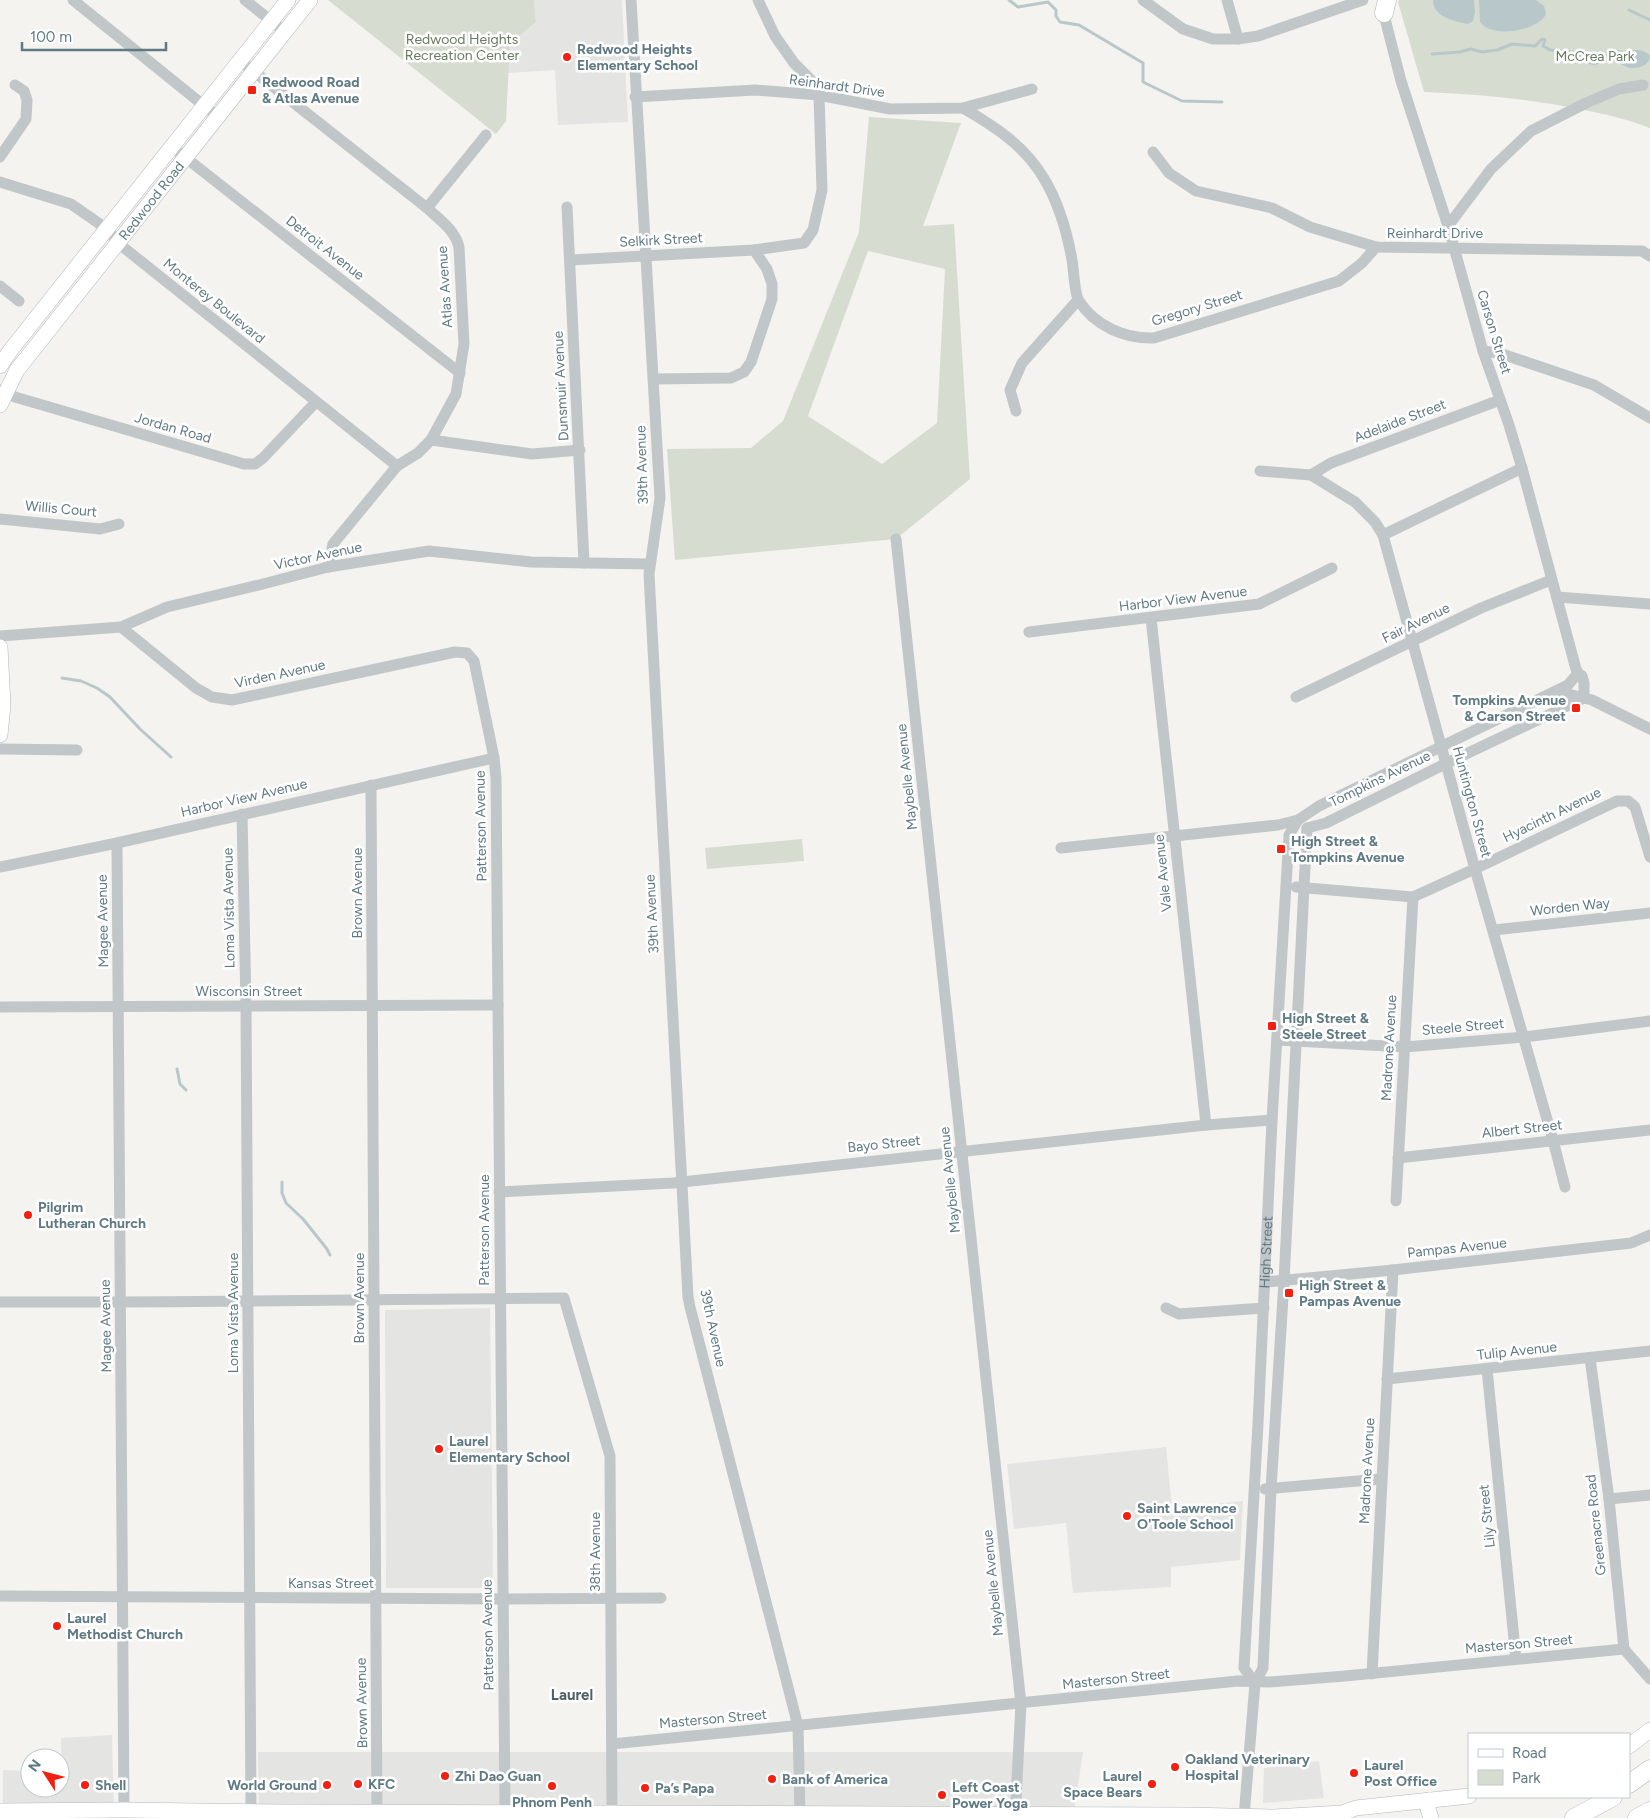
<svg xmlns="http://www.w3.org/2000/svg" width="1650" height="1818" font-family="Figtree,sans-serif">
  <rect width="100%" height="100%" fill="#f4f3ef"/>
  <g fill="#e4e5e3">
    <path d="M 534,0 L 622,0 L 628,122 L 558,125 L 555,70 L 507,73 L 510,44 L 536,22 Z"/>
    <path d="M 490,1308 L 493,1588 L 386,1588 L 385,1310 Z"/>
    <path d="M 1166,1447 L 1172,1508 L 1243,1501 L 1240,1560 L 1171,1567 L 1171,1587 L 1073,1593 L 1066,1523 L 1014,1529 L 1007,1464 Z"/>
    <path d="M 112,1735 L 114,1818 L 121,1818 L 3,1818 L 3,1770 L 30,1771 L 30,1788 L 60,1788 L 60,1784 L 62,1784 L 61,1738 Z"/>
    <path d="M 258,1752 L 1083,1752 L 1073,1818 L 259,1818 Z"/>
    <path d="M 1319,1761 L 1324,1798 L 1263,1803 L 1264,1768 Z"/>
  </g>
  <g fill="#d6dcd0" fill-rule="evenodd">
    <path d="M 328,0 L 534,0 L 536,22 L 510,44 L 506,121 L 496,134 Z"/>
    <path d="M 1399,0 L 1649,0 L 1650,1 L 1650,128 C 1627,119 1604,114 1580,109 C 1528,99 1477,94 1424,92 L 1398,2 Z"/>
    <path d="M 869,117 L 961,123 L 923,226 L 954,224 L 970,479 L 896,539 L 675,560 L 667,449 L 751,448 L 783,421 L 859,232 ZM 868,251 L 945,269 L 937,423 L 882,464 L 808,416 Z"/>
    <path d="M 802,839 L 804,861 L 707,869 L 705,848 Z"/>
  </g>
  <g fill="#b8c8ca">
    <path d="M 1433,0 L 1474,0 L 1475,13 L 1473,21 L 1468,24 C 1454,21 1433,17 1433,0 Z"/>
    <path d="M 1479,0 L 1536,0 L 1544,6 L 1546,14 C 1538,31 1492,39 1480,22 Z"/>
    <path d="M 1610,48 C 1614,49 1618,50 1623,51 C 1633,51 1642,47 1650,56 C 1650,66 1636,70 1627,67 C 1621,65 1615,60 1609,57 Z"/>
  </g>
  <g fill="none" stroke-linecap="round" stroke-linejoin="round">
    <g stroke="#b8c8ca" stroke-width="3">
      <path d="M 1009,0 L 1018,7 L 1048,2 L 1056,10 L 1056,16 L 1060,22 L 1079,25 L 1143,63 L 1143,82 L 1182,101 L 1222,102"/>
      <path d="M 1629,10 L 1650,20"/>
      <path d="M 1432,54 L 1460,52 L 1471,49 L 1482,52 L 1497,50 L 1512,44 L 1535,46 L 1542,39 L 1545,40 L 1543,46 L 1550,50 L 1579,53 C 1590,67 1598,67 1609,53 L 1613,53"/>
      <path d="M 62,678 L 81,681 L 97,688 L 110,697 L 140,729 L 171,757"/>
      <path d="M 177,1069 L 180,1084 L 186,1090"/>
      <path d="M 282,1182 L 282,1193 L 286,1203 L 303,1219 L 327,1249 L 330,1255"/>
    </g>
    <defs>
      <g id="major">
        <path d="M 0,366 L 10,351 L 288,0"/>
        <path id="s2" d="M 0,405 L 17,370 L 37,345 L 310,0"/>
        <path d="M 0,647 L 3,705 L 0,735"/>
        <path d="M 1629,1746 L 1650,1730"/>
        <path d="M 1429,1800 L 1428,1809 L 1431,1818"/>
        <path d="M 0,1811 L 124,1810 L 282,1812 L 1188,1815 L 1274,1817 L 1342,1813 L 1356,1808 L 1469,1796"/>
      </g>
      <g id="highway">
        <path d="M 1384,13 L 1387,0"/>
        <path d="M 1629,1784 L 1650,1769"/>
        <path d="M 1574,1818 L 1613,1797"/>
        <path d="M 1637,1818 L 1650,1811"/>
      </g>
    </defs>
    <use href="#major" stroke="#b1b8ba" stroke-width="16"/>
    <use href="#highway" stroke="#b3b8ba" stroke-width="19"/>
    <g stroke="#c1c6c8" stroke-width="11">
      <path d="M 73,0 L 218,117"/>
      <path d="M 245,0 L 285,32"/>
      <path d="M 631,0 L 660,498 L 649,574 L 688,1297 L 690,1307 L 798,1726 L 800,1814"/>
      <path d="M 1143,0 L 1183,29 L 1213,39 L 1238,39 L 1258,36 L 1363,0"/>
      <path d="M 1227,0 L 1238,39"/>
      <path d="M 247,66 L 427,208 C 440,220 455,230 459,247 L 464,344 L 456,394 L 431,440 L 418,453 L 397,466 L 333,544 L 328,567"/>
      <path d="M 635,97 L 755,90 L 819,95 L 890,109 L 963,108 L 1032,89"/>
      <path d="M 963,108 C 994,126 1024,145 1043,177 C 1058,201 1067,232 1072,260 C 1074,270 1074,293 1079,301 C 1095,326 1125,339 1154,338 L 1339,281 L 1362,263 L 1376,247"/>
      <path d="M 172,147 L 460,373"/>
      <path d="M 1153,152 L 1169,173 L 1196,191 L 1272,208 L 1310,227 L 1376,247 L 1642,251 L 1650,256"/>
      <path d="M 0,157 L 26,119 L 27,100 L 24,91 L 15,85"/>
      <path d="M 0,182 L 71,204 L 107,229 L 118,243 L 397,466"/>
      <path d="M 567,207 L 584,563"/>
      <path d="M 427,208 L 486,135"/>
      <path d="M 1448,226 L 1491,169 L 1531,131 L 1586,103 L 1619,89 L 1643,85"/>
      <path d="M 570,260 L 754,250 L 804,243 L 813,230 L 822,190 L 819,95 L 812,81 L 794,63 L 775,36 L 758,0"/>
      <path d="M 0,286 L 19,301"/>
      <path d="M 1483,351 L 1499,353 L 1594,385 L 1650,418"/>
      <path d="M 654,379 L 731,378 L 744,372 L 751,362 L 772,299 L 772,284 L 767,269 L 754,250"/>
      <path d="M 0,390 L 15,397 L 244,464 L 255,464 L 263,458 L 316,402"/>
      <path d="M 1016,411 L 1010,390 L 1022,363 L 1078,300"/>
      <path d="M 431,440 L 532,454 L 580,450"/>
      <path d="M 1260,471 L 1311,475 L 1355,502 L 1375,522 L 1383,535 L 1475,869 L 1553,1140 L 1565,1187"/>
      <path d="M 1311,475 L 1331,463 L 1500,400"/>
      <path d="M 0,519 L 100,529 L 119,524"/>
      <path d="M 1383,535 L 1522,468"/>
      <path d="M 896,539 L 1021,1704 L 1015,1818"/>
      <path d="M 1557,597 L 1650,604"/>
      <path d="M 1151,618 L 1206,1125"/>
      <path d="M 121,627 L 196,688 L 212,697 L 232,700 L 455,652 L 467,653 L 474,661 L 494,758 L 496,778 L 505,1813"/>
      <path d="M 1029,632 L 1259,604 L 1332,568"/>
      <path d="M 0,636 L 121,627 L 167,607 L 259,585 L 328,567 L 429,551 L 531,562 L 649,564"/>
      <path d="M 1556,691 L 1592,700 L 1650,729"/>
      <path d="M 1296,697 L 1481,608 L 1551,580"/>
      <path d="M 0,749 L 77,750"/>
      <path d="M 371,785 L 377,1812"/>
      <path d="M 242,814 L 246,1006 L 251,1812"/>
      <path d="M 1307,828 L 1326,823 L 1447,763 L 1584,698 L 1584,683 L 1582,676 L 1578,673 L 1576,669 L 1522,468 L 1509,425 L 1483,351 L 1448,226 L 1401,81 L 1382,7"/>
      <path d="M 117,843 L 124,1810"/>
      <path d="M 1061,848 L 1278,825 L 1298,820 L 1319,806 L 1568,685 L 1578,673"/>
      <path d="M 0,867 L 117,843 L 494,758"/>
      <path d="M 1296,887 L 1413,897 L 1481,866 L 1617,801 L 1628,801 L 1635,807 L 1650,857"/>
      <path d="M 1494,930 L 1650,913"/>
      <path d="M 0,1007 L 498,1005"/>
      <path d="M 1277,1040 L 1405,1047 L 1524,1037 L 1650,1021"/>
      <path d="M 1398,1158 L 1650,1130"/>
      <path d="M 499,1192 L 673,1183 L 1206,1125 L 1272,1120"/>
      <path d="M 1396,1201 L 1413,897"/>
      <path d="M 1266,1282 L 1393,1270 L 1631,1243 L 1650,1235"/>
      <path d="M 0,1302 C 188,1303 376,1299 564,1298 L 610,1456 L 612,1813"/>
      <path d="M 1166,1308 L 1179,1314 L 1264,1308"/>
      <path d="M 1590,1358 L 1609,1499 L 1624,1649 L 1650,1679"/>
      <path d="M 1487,1369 L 1516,1659"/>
      <path d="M 1387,1379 L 1650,1351"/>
      <path d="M 1265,1489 L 1381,1479"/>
      <path d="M 1609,1499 L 1650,1495"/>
      <path d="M 0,1596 L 502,1599 L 661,1598"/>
      <path d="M 1372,1674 L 1393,1270"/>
      <path id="s1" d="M 1255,1683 L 1244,1668 L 1258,1424 L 1272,1120 L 1289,835 L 1298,820"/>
      <path d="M 612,1744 L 1238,1681 L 1269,1682 L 1345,1676 L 1624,1649"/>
      <path d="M 1244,1817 L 1255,1683 L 1263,1668 L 1271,1489 L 1284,1281 L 1307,828"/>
    </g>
    <use href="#major" stroke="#fff" stroke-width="15"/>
    <use href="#highway" stroke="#fff" stroke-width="18"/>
  </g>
  <g fill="#f31f11" stroke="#fff" stroke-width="2">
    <circle cx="567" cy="57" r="5"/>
    <rect x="247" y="85" width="10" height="10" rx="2.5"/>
    <rect x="1571" y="703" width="10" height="10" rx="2.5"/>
    <rect x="1276" y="844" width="10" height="10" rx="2.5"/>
    <rect x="1267" y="1021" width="10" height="10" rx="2.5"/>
    <circle cx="28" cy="1215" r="5"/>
    <rect x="1284" y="1288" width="10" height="10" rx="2.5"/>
    <circle cx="439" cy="1449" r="5"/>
    <circle cx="1127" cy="1516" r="5"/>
    <circle cx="57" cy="1626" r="5"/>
    <circle cx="1175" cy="1767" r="5"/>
    <circle cx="1354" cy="1773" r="5"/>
    <circle cx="445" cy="1776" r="5"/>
    <circle cx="772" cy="1779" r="5"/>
    <circle cx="358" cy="1784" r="5"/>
    <circle cx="1152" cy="1784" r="5"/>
    <circle cx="85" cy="1785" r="5"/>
    <circle cx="327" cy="1785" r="5"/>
    <circle cx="552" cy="1786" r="5"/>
    <circle cx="645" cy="1788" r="5"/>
    <circle cx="942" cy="1795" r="5"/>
  </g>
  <g text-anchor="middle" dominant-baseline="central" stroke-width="5" stroke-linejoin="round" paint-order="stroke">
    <g font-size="14" fill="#697a60" stroke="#fff">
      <text x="462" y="39">Redwood Heights<tspan x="462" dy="16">Recreation Center</tspan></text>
      <text x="1595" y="56">McCrea Park</text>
    </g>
    <g font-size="14" font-weight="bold" fill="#607a83" stroke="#fff" text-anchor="start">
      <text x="577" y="49">Redwood Heights<tspan x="577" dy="16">Elementary School</tspan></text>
      <text x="262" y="82">Redwood Road<tspan x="262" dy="16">&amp; Atlas Avenue</tspan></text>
      <text x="1566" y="700" text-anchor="end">Tompkins Avenue<tspan x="1566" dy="16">&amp; Carson Street</tspan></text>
      <text x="1291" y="841">High Street &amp;<tspan x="1291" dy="16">Tompkins Avenue</tspan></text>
      <text x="1282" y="1018">High Street &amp;<tspan x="1282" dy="16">Steele Street</tspan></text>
      <text x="38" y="1207">Pilgrim<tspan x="38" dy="16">Lutheran Church</tspan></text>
      <text x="1299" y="1285">High Street &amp;<tspan x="1299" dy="16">Pampas Avenue</tspan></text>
      <text x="449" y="1441">Laurel<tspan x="449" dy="16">Elementary School</tspan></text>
      <text x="1137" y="1508">Saint Lawrence<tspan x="1137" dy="16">O'Toole School</tspan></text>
      <text x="67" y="1618">Laurel<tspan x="67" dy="16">Methodist Church</tspan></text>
      <text x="1185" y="1759">Oakland Veterinary<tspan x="1185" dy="16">Hospital</tspan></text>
      <text x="1364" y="1765">Laurel<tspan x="1364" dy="16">Post Office</tspan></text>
      <text x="455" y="1776">Zhi Dao Guan</text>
      <text x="1142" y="1776" text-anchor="end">Laurel<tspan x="1142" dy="16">Space Bears</tspan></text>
      <text x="782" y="1779">Bank of America</text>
      <text x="368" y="1784">KFC</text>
      <text x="95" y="1785">Shell</text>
      <text x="317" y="1785" text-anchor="end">World Ground</text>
      <text x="952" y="1787">Left Coast<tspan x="952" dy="16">Power Yoga</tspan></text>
      <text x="655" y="1788">Pa’s Papa</text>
      <text x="552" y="1802" text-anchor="middle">Phnom Penh</text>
    </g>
    <g font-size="14" fill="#607a83" stroke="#fff">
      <text transform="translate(837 86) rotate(8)">Reinhardt Drive</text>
      <text stroke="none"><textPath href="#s2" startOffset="255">Redwood Road</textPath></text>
      <text x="1435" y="233">Reinhardt Drive</text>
      <text transform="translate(661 240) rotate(-3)">Selkirk Street</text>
      <text transform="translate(325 248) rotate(38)">Detroit Avenue</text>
      <text transform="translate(445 287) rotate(-94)">Atlas Avenue</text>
      <text transform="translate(214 301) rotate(39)">Monterey Boulevard</text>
      <text transform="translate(1197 308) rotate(-17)">Gregory Street</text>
      <text transform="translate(1494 332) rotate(73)">Carson Street</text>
      <text transform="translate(561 386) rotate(-93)">Dunsmuir Avenue</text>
      <text transform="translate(1400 421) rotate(-21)">Adelaide Street</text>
      <text transform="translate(173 428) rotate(16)">Jordan Road</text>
      <text transform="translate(642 465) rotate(-92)">39th Avenue</text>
      <text transform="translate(61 509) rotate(5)">Willis Court</text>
      <text transform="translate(318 556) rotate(-12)">Victor Avenue</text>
      <text transform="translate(1183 599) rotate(-7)">Harbor View Avenue</text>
      <text transform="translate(1416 623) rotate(-26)">Fair Avenue</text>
      <text transform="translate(280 674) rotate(-12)">Virden Avenue</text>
      <text transform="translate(907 777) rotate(-96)">Maybelle Avenue</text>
      <text transform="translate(1380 779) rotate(-26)">Tompkins Avenue</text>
      <text transform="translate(244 798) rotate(-13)">Harbor View Avenue</text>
      <text transform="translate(1472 802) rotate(75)">Huntington Street</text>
      <text transform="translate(1552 815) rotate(-26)">Hyacinth Avenue</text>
      <text transform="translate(481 826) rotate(-91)">Patterson Avenue</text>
      <text transform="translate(1163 873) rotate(-96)">Vale Avenue</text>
      <text transform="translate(357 893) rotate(-90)">Brown Avenue</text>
      <text transform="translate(1570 907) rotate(-6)">Worden Way</text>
      <text transform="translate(229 908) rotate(-91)">Loma Vista Avenue</text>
      <text transform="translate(652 914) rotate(-93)">39th Avenue</text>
      <text transform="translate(103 921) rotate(-91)">Magee Avenue</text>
      <text x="249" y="991">Wisconsin Street</text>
      <text transform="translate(1463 1027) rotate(-5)">Steele Street</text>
      <text transform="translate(1389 1048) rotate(-87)">Madrone Avenue</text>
      <text transform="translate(1522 1129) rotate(-6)">Albert Street</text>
      <text transform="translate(884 1144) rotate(-6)">Bayo Street</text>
      <text transform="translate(950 1180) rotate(-96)">Maybelle Avenue</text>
      <text transform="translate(484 1230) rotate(-90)">Patterson Avenue</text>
      <text transform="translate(1457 1248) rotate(-6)">Pampas Avenue</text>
      <text stroke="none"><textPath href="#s1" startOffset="435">High Street</textPath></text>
      <text transform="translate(359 1298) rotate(-90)">Brown Avenue</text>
      <text transform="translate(233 1313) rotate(-90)">Loma Vista Avenue</text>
      <text transform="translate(106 1326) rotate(-91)">Magee Avenue</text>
      <text transform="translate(713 1328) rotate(78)">39th Avenue</text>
      <text transform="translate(1517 1351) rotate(-6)">Tulip Avenue</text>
      <text transform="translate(1367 1471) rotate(-87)">Madrone Avenue</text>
      <text transform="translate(1487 1516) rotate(-96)">Lily Street</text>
      <text transform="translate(1596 1525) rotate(-96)">Greenacre Road</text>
      <text transform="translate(595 1552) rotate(-90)">38th Avenue</text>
      <text x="331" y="1583">Kansas Street</text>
      <text transform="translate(993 1583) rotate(-96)">Maybelle Avenue</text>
      <text transform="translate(488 1635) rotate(-91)">Patterson Avenue</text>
      <text transform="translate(1519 1644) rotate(-5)">Masterson Street</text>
      <text transform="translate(1116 1679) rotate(-6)">Masterson Street</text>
      <text transform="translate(362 1703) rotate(-91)">Brown Avenue</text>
      <text transform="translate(713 1719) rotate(-5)">Masterson Street</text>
    </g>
    <g font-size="15" font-weight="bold" fill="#4f6168" stroke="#fff">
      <text x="572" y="1695">Laurel</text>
    </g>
  </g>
  <rect x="1468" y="1733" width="162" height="65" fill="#ffffff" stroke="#bfcacd"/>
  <rect x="1478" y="1749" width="25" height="8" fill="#ffffff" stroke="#bfcacd"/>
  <text x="1512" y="1758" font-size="15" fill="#607a83">Road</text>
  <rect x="1478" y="1770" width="25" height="15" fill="#d6dcd0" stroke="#bfcacd"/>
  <text x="1512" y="1783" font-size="15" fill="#607a83">Park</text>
  <g transform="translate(45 1773) rotate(306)"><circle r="24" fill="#ffffff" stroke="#bfcacd"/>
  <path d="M0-4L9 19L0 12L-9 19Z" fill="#f31f11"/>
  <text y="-8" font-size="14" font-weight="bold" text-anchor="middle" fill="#607a83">N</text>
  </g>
  <path d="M22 42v8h144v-8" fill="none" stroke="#607a83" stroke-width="2.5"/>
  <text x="30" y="42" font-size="15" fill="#607a83" stroke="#ffffff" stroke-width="4" paint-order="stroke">100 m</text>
</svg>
